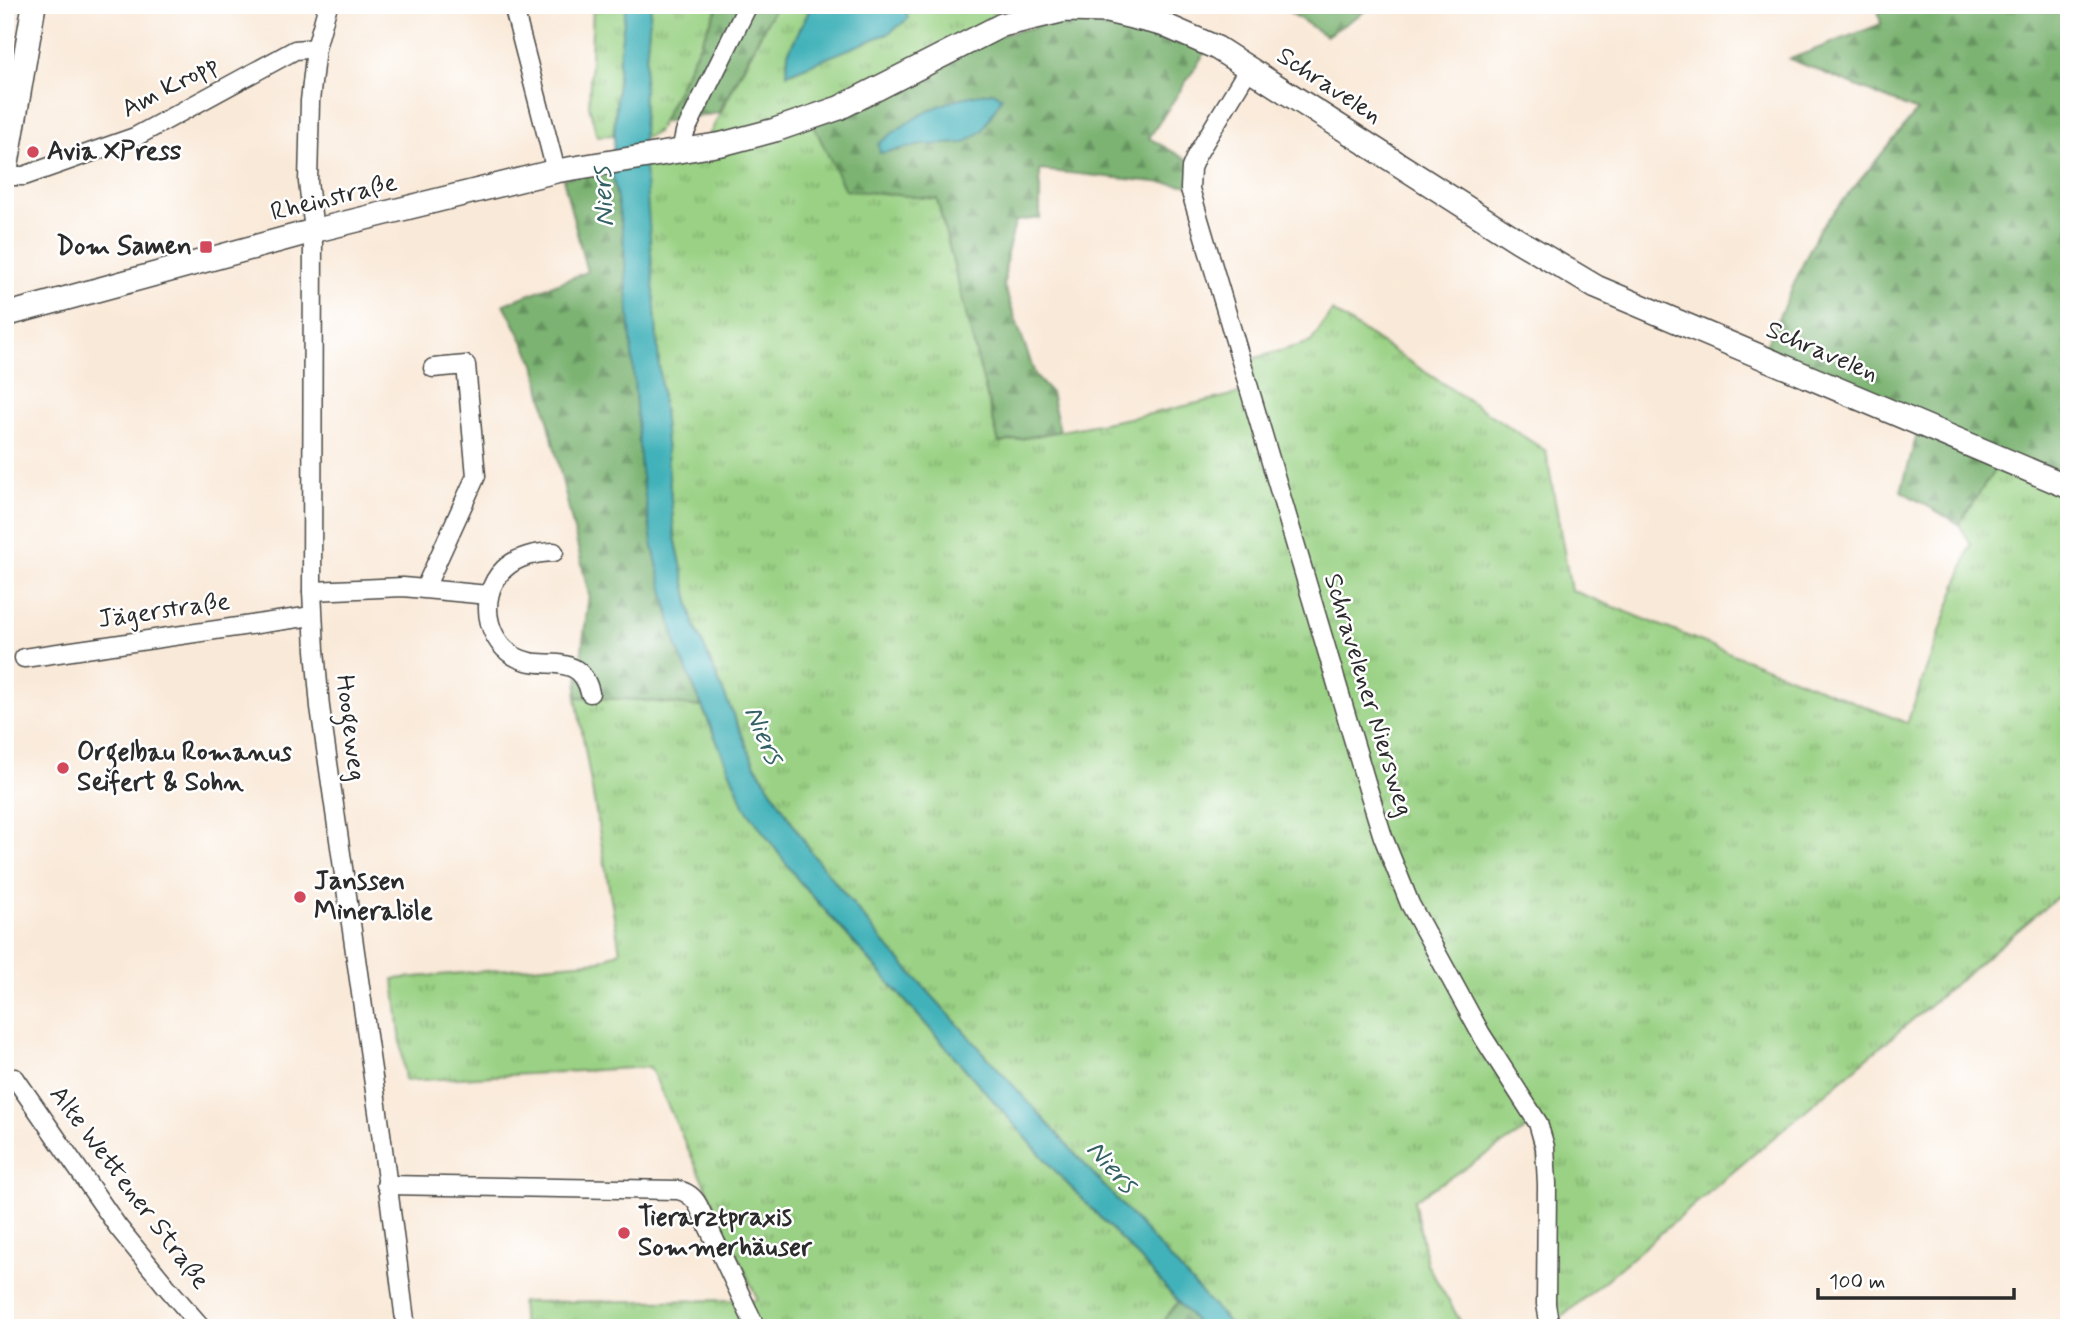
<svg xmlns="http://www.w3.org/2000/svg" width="2074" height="1333" font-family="Mynerve,sans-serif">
  <defs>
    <pattern id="grass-tufts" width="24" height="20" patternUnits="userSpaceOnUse" patternTransform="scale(1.75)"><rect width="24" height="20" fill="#9ad184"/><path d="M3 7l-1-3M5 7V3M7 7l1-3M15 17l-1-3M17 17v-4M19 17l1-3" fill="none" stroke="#7eaa6c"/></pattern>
    <pattern id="forest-firs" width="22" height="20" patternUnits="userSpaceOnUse" patternTransform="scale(1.75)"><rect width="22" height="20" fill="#7bb372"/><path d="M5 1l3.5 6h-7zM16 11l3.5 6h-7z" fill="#65925e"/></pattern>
  </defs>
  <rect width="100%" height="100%" fill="#fff"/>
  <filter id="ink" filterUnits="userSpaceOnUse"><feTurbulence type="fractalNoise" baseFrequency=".0143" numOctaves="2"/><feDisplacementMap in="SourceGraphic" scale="14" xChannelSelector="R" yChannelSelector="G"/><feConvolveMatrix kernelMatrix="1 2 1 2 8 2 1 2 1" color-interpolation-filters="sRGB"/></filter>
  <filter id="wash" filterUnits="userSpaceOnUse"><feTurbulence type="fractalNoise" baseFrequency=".00686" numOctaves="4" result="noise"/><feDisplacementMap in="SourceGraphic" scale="28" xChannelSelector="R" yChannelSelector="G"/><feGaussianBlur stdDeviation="1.57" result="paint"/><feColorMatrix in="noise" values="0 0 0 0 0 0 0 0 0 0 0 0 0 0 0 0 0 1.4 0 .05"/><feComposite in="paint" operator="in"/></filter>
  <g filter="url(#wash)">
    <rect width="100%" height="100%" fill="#f9e9d8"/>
    <g fill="url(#grass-tufts)" stroke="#627e58" stroke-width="2">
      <path d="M 593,5 L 626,5 L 613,135 L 597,136 L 589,106 Z"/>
      <path d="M 651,5 L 719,5 L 657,132 L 643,139 L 644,82 Z"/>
      <path d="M 776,5 L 812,5 L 788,53 L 788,74 L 908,19 L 905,5 L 955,5 L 959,8 L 961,5 L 988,5 L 1002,25 L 845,189 L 937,199 L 999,443 L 1150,414 L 1250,391 L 1242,362 L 1311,342 L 1332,311 L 1546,451 L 1571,590 L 1907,723 L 1971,545 L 1959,524 L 2001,460 L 2069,488 L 2069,887 L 1550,1327 L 1537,1123 L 1414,1200 L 1427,1264 L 1462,1324 L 1468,1328 L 1233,1328 L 886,945 L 813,855 L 754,763 L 694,624 L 674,532 L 659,365 L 644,166 L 707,139 Z"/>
      <path d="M 576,697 L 640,700 L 702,707 L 745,807 L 799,881 L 1059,1175 L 1142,1261 L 1178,1302 L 1158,1328 L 523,1328 L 521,1302 L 758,1300 L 650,1067 L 405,1081 L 394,979 L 600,961 L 620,951 Z"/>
    </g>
    <g fill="url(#forest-firs)" stroke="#536f4e" stroke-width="2">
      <path d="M 719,5 L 776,5 L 718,113 L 662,122 Z"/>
      <path d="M 1279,5 L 1375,5 L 1326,36 Z"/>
      <path d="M 1877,5 L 2069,5 L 2069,488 L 2001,460 L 1959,524 L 1901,491 L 1920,424 L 1761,356 L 1818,231 L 1917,111 L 1790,59 L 1881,24 Z"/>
      <path d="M 1098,20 L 1210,45 L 1149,138 L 1198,166 L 1193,186 L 1040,170 L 1040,218 L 1016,221 L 1007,253 L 1004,286 L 1036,377 L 1051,393 L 1060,431 L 999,443 L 937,199 L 845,190 L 811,120 L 1001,35 L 1058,21 Z"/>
      <path d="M 612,171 L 623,234 L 641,471 L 653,547 L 677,647 L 702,707 L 640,700 L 576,697 L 589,595 L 535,364 L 504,304 L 587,272 L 563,178 Z"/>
      <path d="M 1178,1302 L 1201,1328 L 1158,1328 Z"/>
    </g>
    <g fill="#42b2ba" stroke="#366e72" stroke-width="2">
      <path d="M 626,5 L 651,5 L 644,82 L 643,139 L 659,365 L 674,532 L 694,624 L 754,763 L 813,855 L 886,945 L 1233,1328 L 1201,1328 L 1142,1261 L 1059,1175 L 850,938 L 799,881 L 745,807 L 677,647 L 653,547 L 641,471 L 623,234 L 612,171 L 619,59 Z"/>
      <path d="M 812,5 L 905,5 L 908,19 L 889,33 L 787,74 L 788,53 Z"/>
      <path d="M 993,92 L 1002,97 L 982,131 L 964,143 L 922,145 L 880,153 L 878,144 C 914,116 946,97 993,92 Z"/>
    </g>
  </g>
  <g filter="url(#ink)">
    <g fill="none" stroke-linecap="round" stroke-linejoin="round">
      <defs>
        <g id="minor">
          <path d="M 328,5 L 316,48 L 310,101 L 308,182 L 313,222 L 312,591 L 315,650 L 320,707 L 381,1133 L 406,1328"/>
          <path d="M 513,5 L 556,171"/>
          <path d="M 1249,68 L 1196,156 L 1191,168 L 1190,189 L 1368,789 L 1383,837 L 1410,904 L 1481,1034 L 1538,1123 L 1545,1147 L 1547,1184 L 1546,1304 L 1550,1328"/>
          <path d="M 681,151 L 685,132 L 748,5"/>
          <path d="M 5,176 L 24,176 L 135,137 L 295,50 L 316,48"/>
          <path d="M 554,552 C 535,553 518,556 504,569 C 474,598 488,654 530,662 C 545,665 559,661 573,668 C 582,672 588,683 590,693"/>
          <path d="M 425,588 L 476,476 L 466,365 L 433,368"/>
          <path d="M 312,591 L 403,587 L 488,595"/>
          <path d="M 24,658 L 312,616"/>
          <path d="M 15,1078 L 118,1227 L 166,1286 L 202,1328"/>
          <path d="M 386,1185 L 678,1190 C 687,1192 693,1196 698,1205 L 756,1328"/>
        </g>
        <g id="major">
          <path d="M 5,175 L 34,5"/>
          <path d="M 5,315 L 313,231 L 556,171 L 722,144 L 775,130 L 839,108 L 1002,25 L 1065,10 L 1107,11 L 1162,24 L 1217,48 L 1517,240 L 1596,287 L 2069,487"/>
        </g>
      </defs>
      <use href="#minor" stroke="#4a4845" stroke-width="21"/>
      <use href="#major" stroke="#4a4845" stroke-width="26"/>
      <use href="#minor" stroke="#fff" stroke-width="18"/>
      <use href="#major" stroke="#fff" stroke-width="23"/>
    </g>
  </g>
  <g fill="#d1495b" stroke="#fff" stroke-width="2.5">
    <circle cx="33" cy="152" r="7"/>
    <rect x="199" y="240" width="14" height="14" rx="3.5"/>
    <circle cx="63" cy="768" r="7"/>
    <circle cx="300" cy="897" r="7"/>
    <circle cx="624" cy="1233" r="7"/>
  </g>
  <g text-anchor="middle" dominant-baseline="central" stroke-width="5" stroke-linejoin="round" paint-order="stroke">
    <g font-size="26" fill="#2b2b2b" stroke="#fff">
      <text transform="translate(1329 86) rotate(33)">Schravelen</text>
      <text transform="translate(170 87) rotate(-28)">Am Kropp</text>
      <text transform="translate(334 198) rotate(-14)">Rheinstraße</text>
      <text transform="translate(1822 352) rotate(23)">Schravelen</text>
      <text transform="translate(164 611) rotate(-8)">Jägerstraße</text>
      <text transform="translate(1368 695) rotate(73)">Schravelener Niersweg</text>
      <text transform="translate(350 728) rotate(83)">Hoogeweg</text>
      <text transform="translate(129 1188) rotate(53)">Alte Wettener Straße</text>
    </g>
    <g font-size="26" font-weight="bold" fill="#2b2b2b" stroke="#fff" text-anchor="start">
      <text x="47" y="152">Avia XPress</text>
      <text x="192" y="247" text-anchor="end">Dom Samen</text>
      <text x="77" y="753">Orgelbau Romanus<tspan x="77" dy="30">Seifert &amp; Sohn</tspan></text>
      <text x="314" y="882">Janssen<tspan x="314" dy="30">Mineralöle</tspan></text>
      <text x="638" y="1218">Tierarztpraxis<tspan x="638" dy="30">Sommerhäuser</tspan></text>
    </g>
    <g font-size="28" font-style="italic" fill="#346164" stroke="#fff">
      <text transform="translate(604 197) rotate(-94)">Niers</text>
      <text transform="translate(763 735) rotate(66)">Niers</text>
      <text transform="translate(1111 1167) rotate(48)">Niers</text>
    </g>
  </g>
  <rect width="2074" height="1333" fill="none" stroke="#fff" stroke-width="28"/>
  <path d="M1818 1288v10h196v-10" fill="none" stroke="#2b2b2b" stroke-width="3.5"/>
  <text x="1829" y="1288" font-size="21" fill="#2b2b2b" stroke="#ffffff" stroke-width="5" paint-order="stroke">100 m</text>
</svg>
